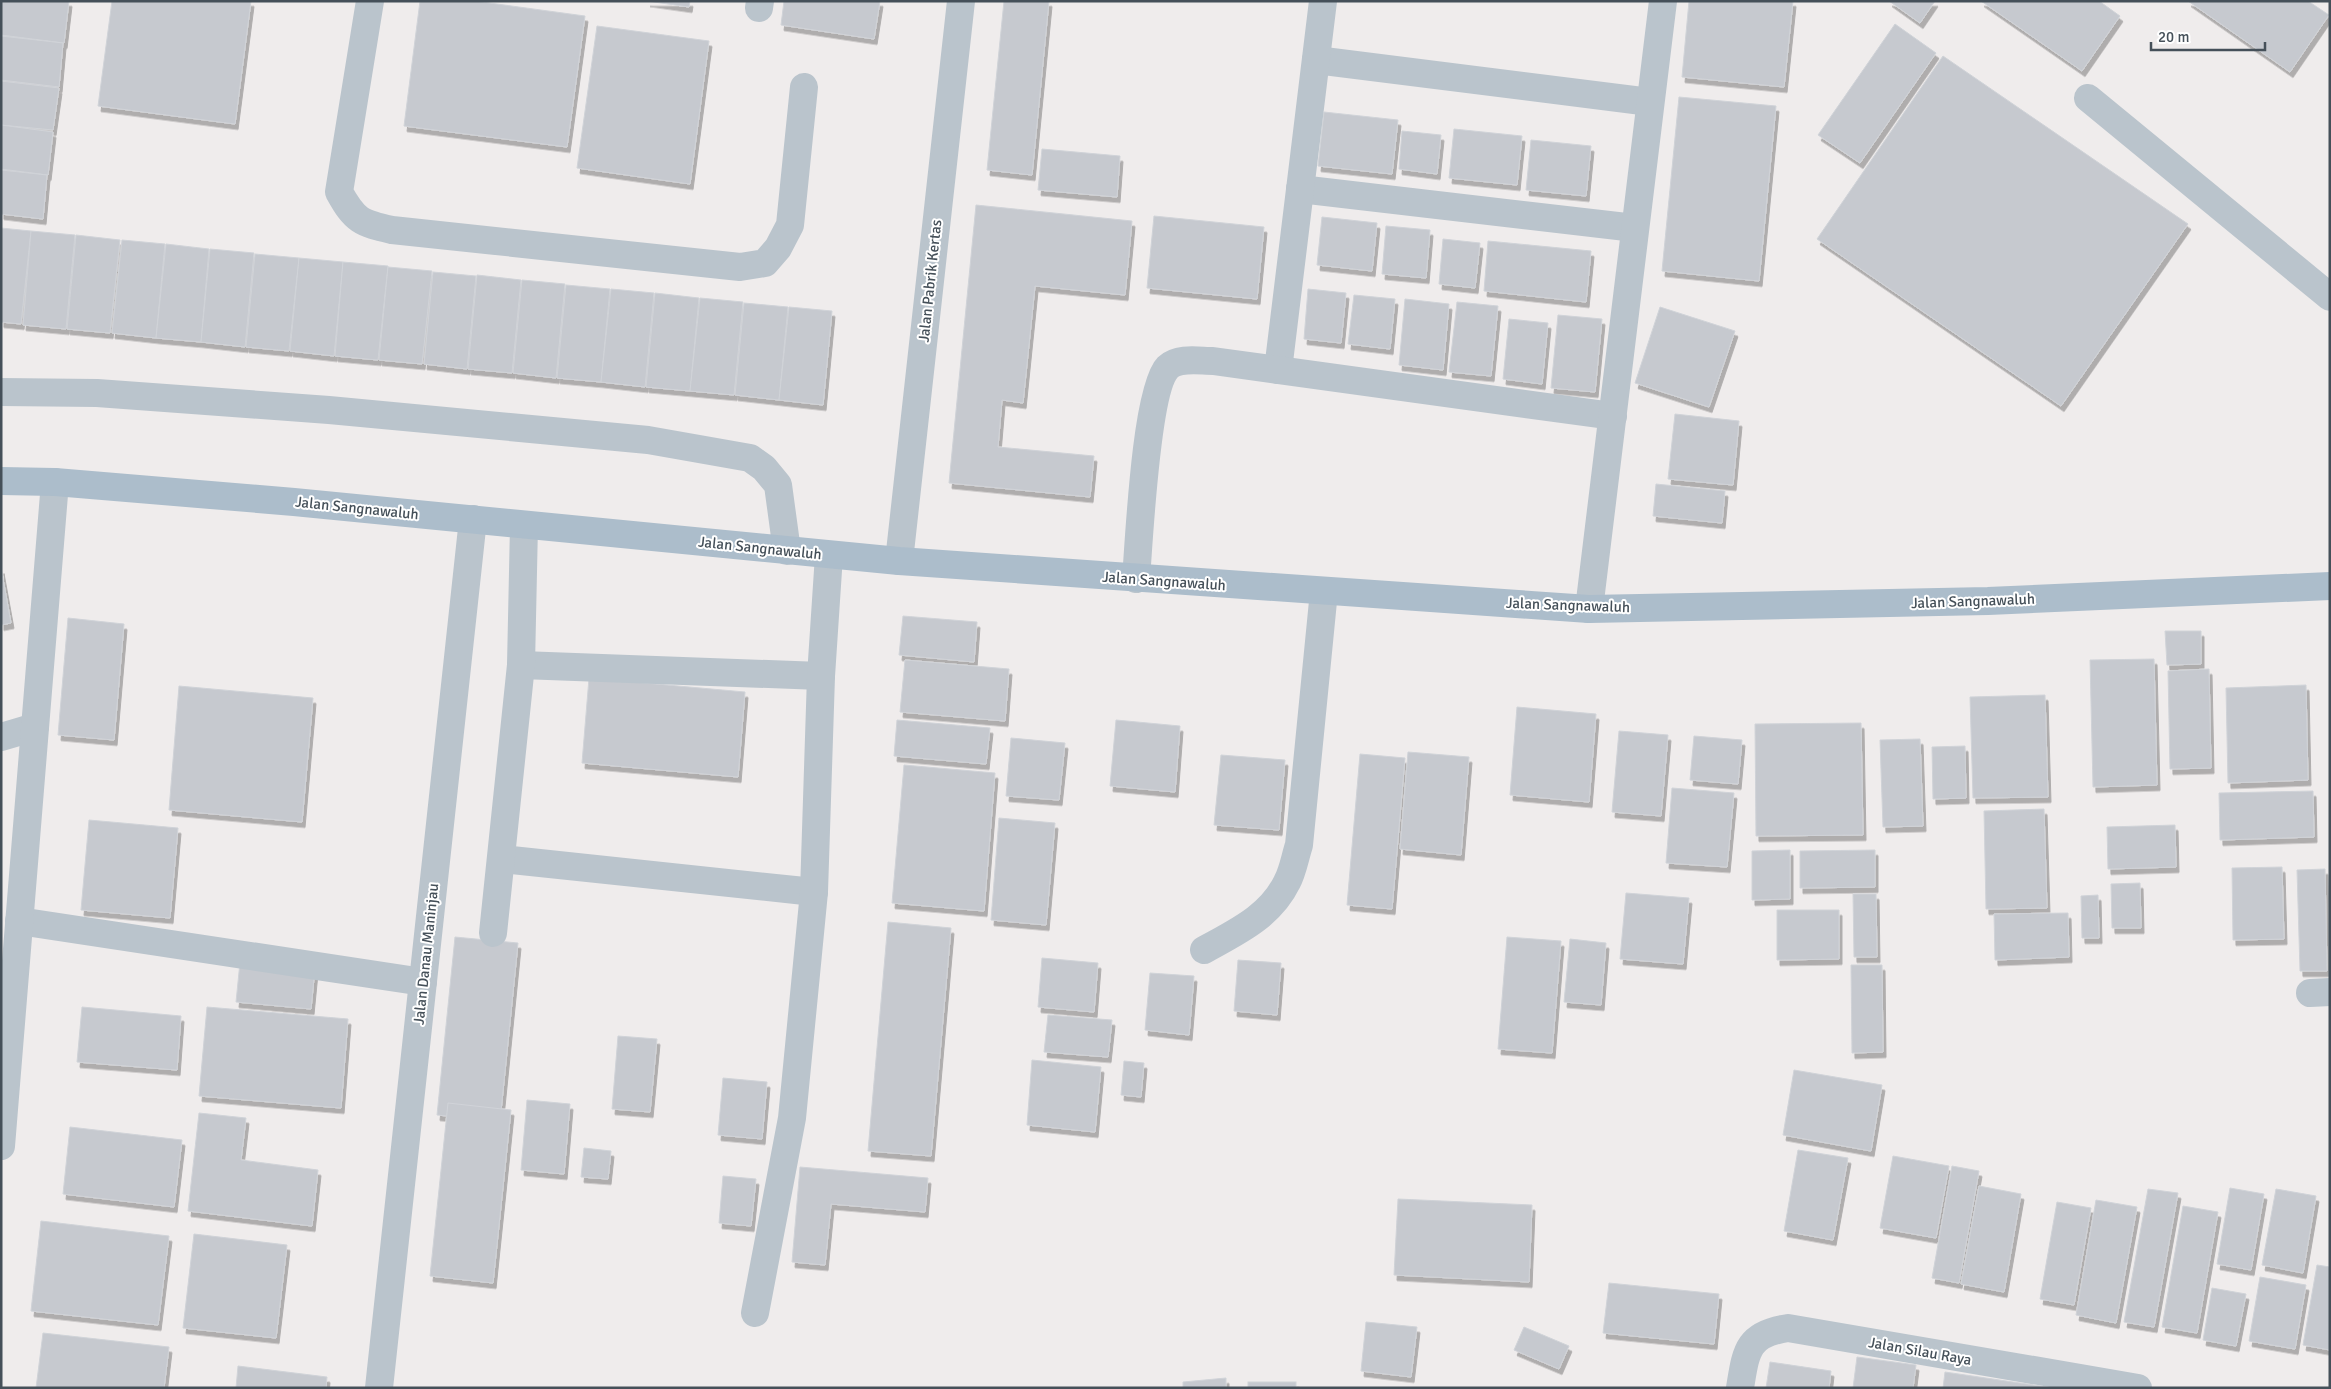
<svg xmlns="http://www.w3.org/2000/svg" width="2331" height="1389" font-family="Signika,sans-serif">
  <defs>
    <filter id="shadow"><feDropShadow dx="3" dy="5.5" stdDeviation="0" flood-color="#0004"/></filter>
  </defs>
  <rect width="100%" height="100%" fill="#efecec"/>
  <g fill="#c6c9cf" stroke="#d0d3d8" filter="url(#shadow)">
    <path d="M 1,1 L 69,1 L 64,43 L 1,35 Z"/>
    <path d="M 112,1 L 251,1 L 235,124 L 98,106 Z"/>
    <path d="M 420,1 L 475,1 L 585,16 L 567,147 L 404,126 Z"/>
    <path d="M 647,1 L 690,1 L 689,7 Z"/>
    <path d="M 784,1 L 880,1 L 874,39 L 781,25 Z"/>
    <path d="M 1004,1 L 1049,1 L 1032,175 L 987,170 Z"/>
    <path d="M 1689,1 L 1793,1 L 1784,87 L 1682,77 Z"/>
    <path d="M 1889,1 L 1935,1 L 1920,23 Z"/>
    <path d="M 1981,1 L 2099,1 L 2120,16 L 2082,71 Z"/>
    <path d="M 2188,1 L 2308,1 L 2329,15 L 2290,72 Z"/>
    <path d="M 1895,24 L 1936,53 L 1860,163 L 1818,135 Z"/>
    <path d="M 597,26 L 709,41 L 690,184 L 577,168 Z"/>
    <path d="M 1,36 L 63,43 L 59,87 L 1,80 Z"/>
    <path d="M 1943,56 L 2188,224 L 2061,406 L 1817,239 Z"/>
    <path d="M 1,81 L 59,88 L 53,130 L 1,125 Z"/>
    <path d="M 1679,97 L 1776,106 L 1759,281 L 1662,271 Z"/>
    <path d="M 1324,112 L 1398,120 L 1392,174 L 1318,166 Z"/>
    <path d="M 1,125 L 53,132 L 48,175 L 1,169 Z"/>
    <path d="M 1454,129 L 1522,136 L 1517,185 L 1449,178 Z"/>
    <path d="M 1402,131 L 1441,135 L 1437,174 L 1399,169 Z"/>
    <path d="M 1531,140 L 1591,146 L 1586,196 L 1526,190 Z"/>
    <path d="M 1042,149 L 1120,156 L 1117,197 L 1038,190 Z"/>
    <path d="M 1,170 L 47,175 L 43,219 L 1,214 Z"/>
    <path d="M 976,205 L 1132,221 L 1125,295 L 1035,286 L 1023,403 L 1002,400 L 998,447 L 1094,456 L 1090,497 L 949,483 Z"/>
    <path d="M 1154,216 L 1264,227 L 1257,299 L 1147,288 Z"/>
    <path d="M 1322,217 L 1377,223 L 1372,271 L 1317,265 Z"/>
    <path d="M 1386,226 L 1430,230 L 1426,278 L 1382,274 Z"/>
    <path d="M 1,228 L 31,231 L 21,324 L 1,322 Z"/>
    <path d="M 31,231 L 75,235 L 66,329 L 23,325 Z"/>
    <path d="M 76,235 L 120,240 L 110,333 L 67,329 Z"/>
    <path d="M 1443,239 L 1480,243 L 1475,288 L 1439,284 Z"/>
    <path d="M 122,240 L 165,244 L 156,338 L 112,333 Z"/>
    <path d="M 1488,241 L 1591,251 L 1586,302 L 1484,291 Z"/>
    <path d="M 166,244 L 209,249 L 201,342 L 156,338 Z"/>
    <path d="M 210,249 L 254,253 L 245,347 L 201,342 Z"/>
    <path d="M 255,254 L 299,258 L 289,351 L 246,347 Z"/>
    <path d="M 299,258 L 343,262 L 334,356 L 290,351 Z"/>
    <path d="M 343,262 L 388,266 L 378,360 L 335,356 Z"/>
    <path d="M 388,267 L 432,271 L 422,364 L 379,360 Z"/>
    <path d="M 433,272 L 476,276 L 467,369 L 424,364 Z"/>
    <path d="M 477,275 L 521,280 L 512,373 L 468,369 Z"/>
    <path d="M 522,280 L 565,284 L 556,378 L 513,373 Z"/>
    <path d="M 566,285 L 610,289 L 601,382 L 557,378 Z"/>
    <path d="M 611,289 L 654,293 L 645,387 L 601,382 Z"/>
    <path d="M 1308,289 L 1346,293 L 1341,343 L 1304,339 Z"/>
    <path d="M 655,293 L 699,298 L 690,391 L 646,387 Z"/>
    <path d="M 1354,295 L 1395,299 L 1390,349 L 1348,344 Z"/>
    <path d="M 700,298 L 743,302 L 734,395 L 690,391 Z"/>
    <path d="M 1405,299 L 1449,304 L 1443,370 L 1399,365 Z"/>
    <path d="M 1457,302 L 1498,306 L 1491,376 L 1449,372 Z"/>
    <path d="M 744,303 L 788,307 L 779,400 L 735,395 Z"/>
    <path d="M 789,307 L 832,311 L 823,405 L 779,400 Z"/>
    <path d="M 1660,307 L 1735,331 L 1709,407 L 1635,383 Z"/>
    <path d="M 1558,315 L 1602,319 L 1595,392 L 1551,388 Z"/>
    <path d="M 1509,319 L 1548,323 L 1542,384 L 1503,379 Z"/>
    <path d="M 1675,414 L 1739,421 L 1733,485 L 1668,479 Z"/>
    <path d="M 1656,484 L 1725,491 L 1722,523 L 1653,516 Z"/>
    <path d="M 1,568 L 11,623 L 1,625 Z"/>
    <path d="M 903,616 L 977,622 L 974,662 L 899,655 Z"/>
    <path d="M 68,618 L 124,624 L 114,740 L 58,735 Z"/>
    <path d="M 2165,631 L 2201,631 L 2201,664 L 2167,665 Z"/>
    <path d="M 2154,659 L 2157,785 L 2093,787 L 2090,660 Z"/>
    <path d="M 905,660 L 1009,669 L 1005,721 L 900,712 Z"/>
    <path d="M 2209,669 L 2211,768 L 2170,769 L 2168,671 Z"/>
    <path d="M 589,678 L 745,692 L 738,777 L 582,763 Z"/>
    <path d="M 2306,685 L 2308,780 L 2228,783 L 2226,688 Z"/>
    <path d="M 179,686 L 313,698 L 302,822 L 169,810 Z"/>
    <path d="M 2045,695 L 2048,797 L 1973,798 L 1970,697 Z"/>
    <path d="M 1517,707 L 1596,714 L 1589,802 L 1510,795 Z"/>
    <path d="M 897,720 L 990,728 L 986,764 L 894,756 Z"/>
    <path d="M 1116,720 L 1180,726 L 1175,792 L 1110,786 Z"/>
    <path d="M 1861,723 L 1863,835 L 1756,836 L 1755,724 Z"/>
    <path d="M 1619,731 L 1668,735 L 1661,816 L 1612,812 Z"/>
    <path d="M 1694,736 L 1742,740 L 1738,784 L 1690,780 Z"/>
    <path d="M 1011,738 L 1065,743 L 1059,800 L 1006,796 Z"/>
    <path d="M 1920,739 L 1923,826 L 1883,827 L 1880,740 Z"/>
    <path d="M 1965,746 L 1966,798 L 1933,799 L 1932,747 Z"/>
    <path d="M 1408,752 L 1469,757 L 1461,855 L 1400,849 Z"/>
    <path d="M 1360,754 L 1405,758 L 1392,909 L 1347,905 Z"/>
    <path d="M 1221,755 L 1285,760 L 1279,830 L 1214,825 Z"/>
    <path d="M 904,765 L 995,773 L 984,911 L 892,903 Z"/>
    <path d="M 1672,788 L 1734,793 L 1727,867 L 1666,863 Z"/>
    <path d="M 2313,791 L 2314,837 L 2220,840 L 2219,793 Z"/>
    <path d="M 2044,809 L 2047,908 L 1986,909 L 1984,811 Z"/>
    <path d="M 999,818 L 1055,823 L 1046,925 L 991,920 Z"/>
    <path d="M 89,820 L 178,828 L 170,918 L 81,910 Z"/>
    <path d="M 2175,825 L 2176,867 L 2108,869 L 2107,827 Z"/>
    <path d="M 1790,850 L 1790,899 L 1752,900 L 1752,851 Z"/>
    <path d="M 1875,850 L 1875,887 L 1800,888 L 1800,851 Z"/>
    <path d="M 2282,867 L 2284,939 L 2233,940 L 2232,868 Z"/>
    <path d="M 2325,869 L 2327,971 L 2300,971 L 2297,870 Z"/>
    <path d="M 2140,883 L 2141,928 L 2112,928 L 2111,884 Z"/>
    <path d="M 1626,893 L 1689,898 L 1683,964 L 1620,959 Z"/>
    <path d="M 1853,894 L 1876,894 L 1877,957 L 1854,957 Z"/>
    <path d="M 2098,895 L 2099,938 L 2082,938 L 2081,896 Z"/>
    <path d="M 1777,910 L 1839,910 L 1839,959 L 1777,960 Z"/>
    <path d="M 2068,913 L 2069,957 L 1995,960 L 1994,914 Z"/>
    <path d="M 888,922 L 951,928 L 931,1156 L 868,1151 Z"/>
    <path d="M 455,937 L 518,943 L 500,1121 L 437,1115 Z"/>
    <path d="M 1507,937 L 1561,941 L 1552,1053 L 1498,1049 Z"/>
    <path d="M 1570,939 L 1606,943 L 1601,1005 L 1564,1002 Z"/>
    <path d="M 1042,958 L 1098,963 L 1094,1012 L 1038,1007 Z"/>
    <path d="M 1238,960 L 1281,963 L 1277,1015 L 1234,1011 Z"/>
    <path d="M 240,962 L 315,968 L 311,1009 L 236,1002 Z"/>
    <path d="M 1851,965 L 1882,965 L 1883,1052 L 1852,1053 Z"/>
    <path d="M 1150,973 L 1194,976 L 1189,1035 L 1145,1030 Z"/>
    <path d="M 82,1007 L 181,1016 L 177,1070 L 77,1062 Z"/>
    <path d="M 207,1007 L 348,1019 L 341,1108 L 199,1096 Z"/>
    <path d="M 1048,1015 L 1112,1020 L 1108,1057 L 1044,1052 Z"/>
    <path d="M 618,1036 L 657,1039 L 650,1112 L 612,1109 Z"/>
    <path d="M 1032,1060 L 1101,1067 L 1095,1132 L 1027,1125 Z"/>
    <path d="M 1124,1061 L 1144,1063 L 1141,1097 L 1121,1095 Z"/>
    <path d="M 1794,1070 L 1882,1085 L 1871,1151 L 1783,1135 Z"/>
    <path d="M 723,1078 L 767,1082 L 762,1139 L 718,1135 Z"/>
    <path d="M 527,1100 L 570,1104 L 564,1174 L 521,1170 Z"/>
    <path d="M 448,1103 L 511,1110 L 493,1283 L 430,1276 Z"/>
    <path d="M 199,1113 L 246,1118 L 241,1160 L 318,1170 L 312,1226 L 188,1211 Z"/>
    <path d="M 70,1127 L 182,1140 L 174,1207 L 63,1194 Z"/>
    <path d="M 584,1148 L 611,1151 L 608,1179 L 581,1177 Z"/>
    <path d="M 1798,1150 L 1848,1158 L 1833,1240 L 1784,1231 Z"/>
    <path d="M 1893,1156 L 1949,1166 L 1936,1238 L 1880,1228 Z"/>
    <path d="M 1952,1166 L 1979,1171 L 1959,1283 L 1932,1278 Z"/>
    <path d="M 800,1167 L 928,1178 L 925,1212 L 831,1204 L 825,1265 L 792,1262 Z"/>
    <path d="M 723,1176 L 756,1179 L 751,1226 L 719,1223 Z"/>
    <path d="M 1979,1186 L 2021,1194 L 2004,1292 L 1961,1284 Z"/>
    <path d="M 2230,1188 L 2264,1194 L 2251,1270 L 2217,1264 Z"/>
    <path d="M 2148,1189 L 2178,1193 L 2154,1327 L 2124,1322 Z"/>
    <path d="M 2276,1189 L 2316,1196 L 2303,1273 L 2262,1265 Z"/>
    <path d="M 1398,1199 L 1532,1205 L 1529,1282 L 1394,1275 Z"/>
    <path d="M 2096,1200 L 2137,1207 L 2116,1323 L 2076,1315 Z"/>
    <path d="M 2057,1202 L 2091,1208 L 2074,1305 L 2040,1299 Z"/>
    <path d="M 2183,1206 L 2218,1212 L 2197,1333 L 2162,1327 Z"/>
    <path d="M 41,1221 L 169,1236 L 158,1325 L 31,1311 Z"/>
    <path d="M 194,1234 L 287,1245 L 276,1338 L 183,1328 Z"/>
    <path d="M 2317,1265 L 2330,1267 L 2330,1350 L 2303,1345 Z"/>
    <path d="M 2260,1277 L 2306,1285 L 2295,1349 L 2249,1341 Z"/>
    <path d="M 1609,1283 L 1719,1294 L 1714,1344 L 1603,1333 Z"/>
    <path d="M 2212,1288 L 2246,1294 L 2236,1346 L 2203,1340 Z"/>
    <path d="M 1366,1322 L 1417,1327 L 1411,1377 L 1361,1371 Z"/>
    <path d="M 1524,1327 L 1569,1346 L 1559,1369 L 1514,1350 Z"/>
    <path d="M 43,1333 L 169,1347 L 164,1388 L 36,1388 Z"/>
    <path d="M 1857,1357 L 1916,1365 L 1913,1388 L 1853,1388 Z"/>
    <path d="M 1770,1362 L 1831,1371 L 1829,1388 L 1766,1388 Z"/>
    <path d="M 238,1366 L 327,1377 L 326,1388 L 236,1388 Z"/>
    <path d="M 1945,1372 L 2054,1388 L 1943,1388 Z"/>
    <path d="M 1226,1378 L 1226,1388 L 1183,1388 L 1183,1382 Z"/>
    <rect x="1248" y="1382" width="48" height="6"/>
  </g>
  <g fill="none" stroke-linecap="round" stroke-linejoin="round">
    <g stroke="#bac4cc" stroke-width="28">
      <path d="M 370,1 L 339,192 C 355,221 361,223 392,230 L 740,267 L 765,263 L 778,248 L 790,225 L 804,87"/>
      <path d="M 759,8 L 760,1"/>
      <path d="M 1316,60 L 1650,102"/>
      <path d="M 2088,98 L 2330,297"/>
      <path d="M 1300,189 L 1635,228"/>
      <path d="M 1278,370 L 1323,1"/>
      <path d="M 1,392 L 97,393 L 329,410 L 648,440 L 750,458 L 764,468 L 778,485 L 787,551"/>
      <path d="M 899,561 L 961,1"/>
      <path d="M 1136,579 C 1139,541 1146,389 1168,367 C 1179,357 1199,361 1213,361 L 1613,416"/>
      <path d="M 1589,609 L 1663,1"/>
      <path d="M 521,665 L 821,676"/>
      <path d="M 1,737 L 35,727"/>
      <path d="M 502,859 L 814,892"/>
      <path d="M 19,921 L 423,982"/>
      <path d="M 493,933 L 521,665 L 524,525"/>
      <path d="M 1204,950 C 1236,932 1270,917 1287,882 C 1293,871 1295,857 1299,845 L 1324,591"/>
      <path d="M 2310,993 L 2330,992"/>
      <path d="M 1,1146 L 55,482"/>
      <path d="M 755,1313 L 792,1118 L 814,892 L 821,676 L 829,555"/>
      <path d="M 379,1388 L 473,519"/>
      <path d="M 1740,1388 C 1746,1351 1747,1334 1788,1328 L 2138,1388"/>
    </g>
    <path stroke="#acbdcb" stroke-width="28" d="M 1,481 L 55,482 L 294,502 L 899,561 L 1589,609 L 1988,601 L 2330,586"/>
  </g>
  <g text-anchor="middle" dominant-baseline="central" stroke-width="4" stroke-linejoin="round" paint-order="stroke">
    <g font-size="15" fill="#455059" stroke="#fff">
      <text transform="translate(930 281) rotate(-84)">Jalan Pabrik Kertas</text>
      <text transform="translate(357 508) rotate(6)">Jalan Sangnawaluh</text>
      <text transform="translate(760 548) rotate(6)">Jalan Sangnawaluh</text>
      <text transform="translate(1164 581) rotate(4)">Jalan Sangnawaluh</text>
      <text transform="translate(1973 601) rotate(-2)">Jalan Sangnawaluh</text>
      <text transform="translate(1568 605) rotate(2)">Jalan Sangnawaluh</text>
      <text transform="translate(426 954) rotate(-84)">Jalan Danau Maninjau</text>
      <text transform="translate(1920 1351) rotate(10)">Jalan Silau Raya</text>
    </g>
  </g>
  <rect width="2331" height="1389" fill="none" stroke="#455059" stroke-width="5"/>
  <path d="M2151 42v8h114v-8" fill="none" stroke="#455059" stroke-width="2.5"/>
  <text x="2158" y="42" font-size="15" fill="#455059" stroke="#ffffff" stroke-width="4" paint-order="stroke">20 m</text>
</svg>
